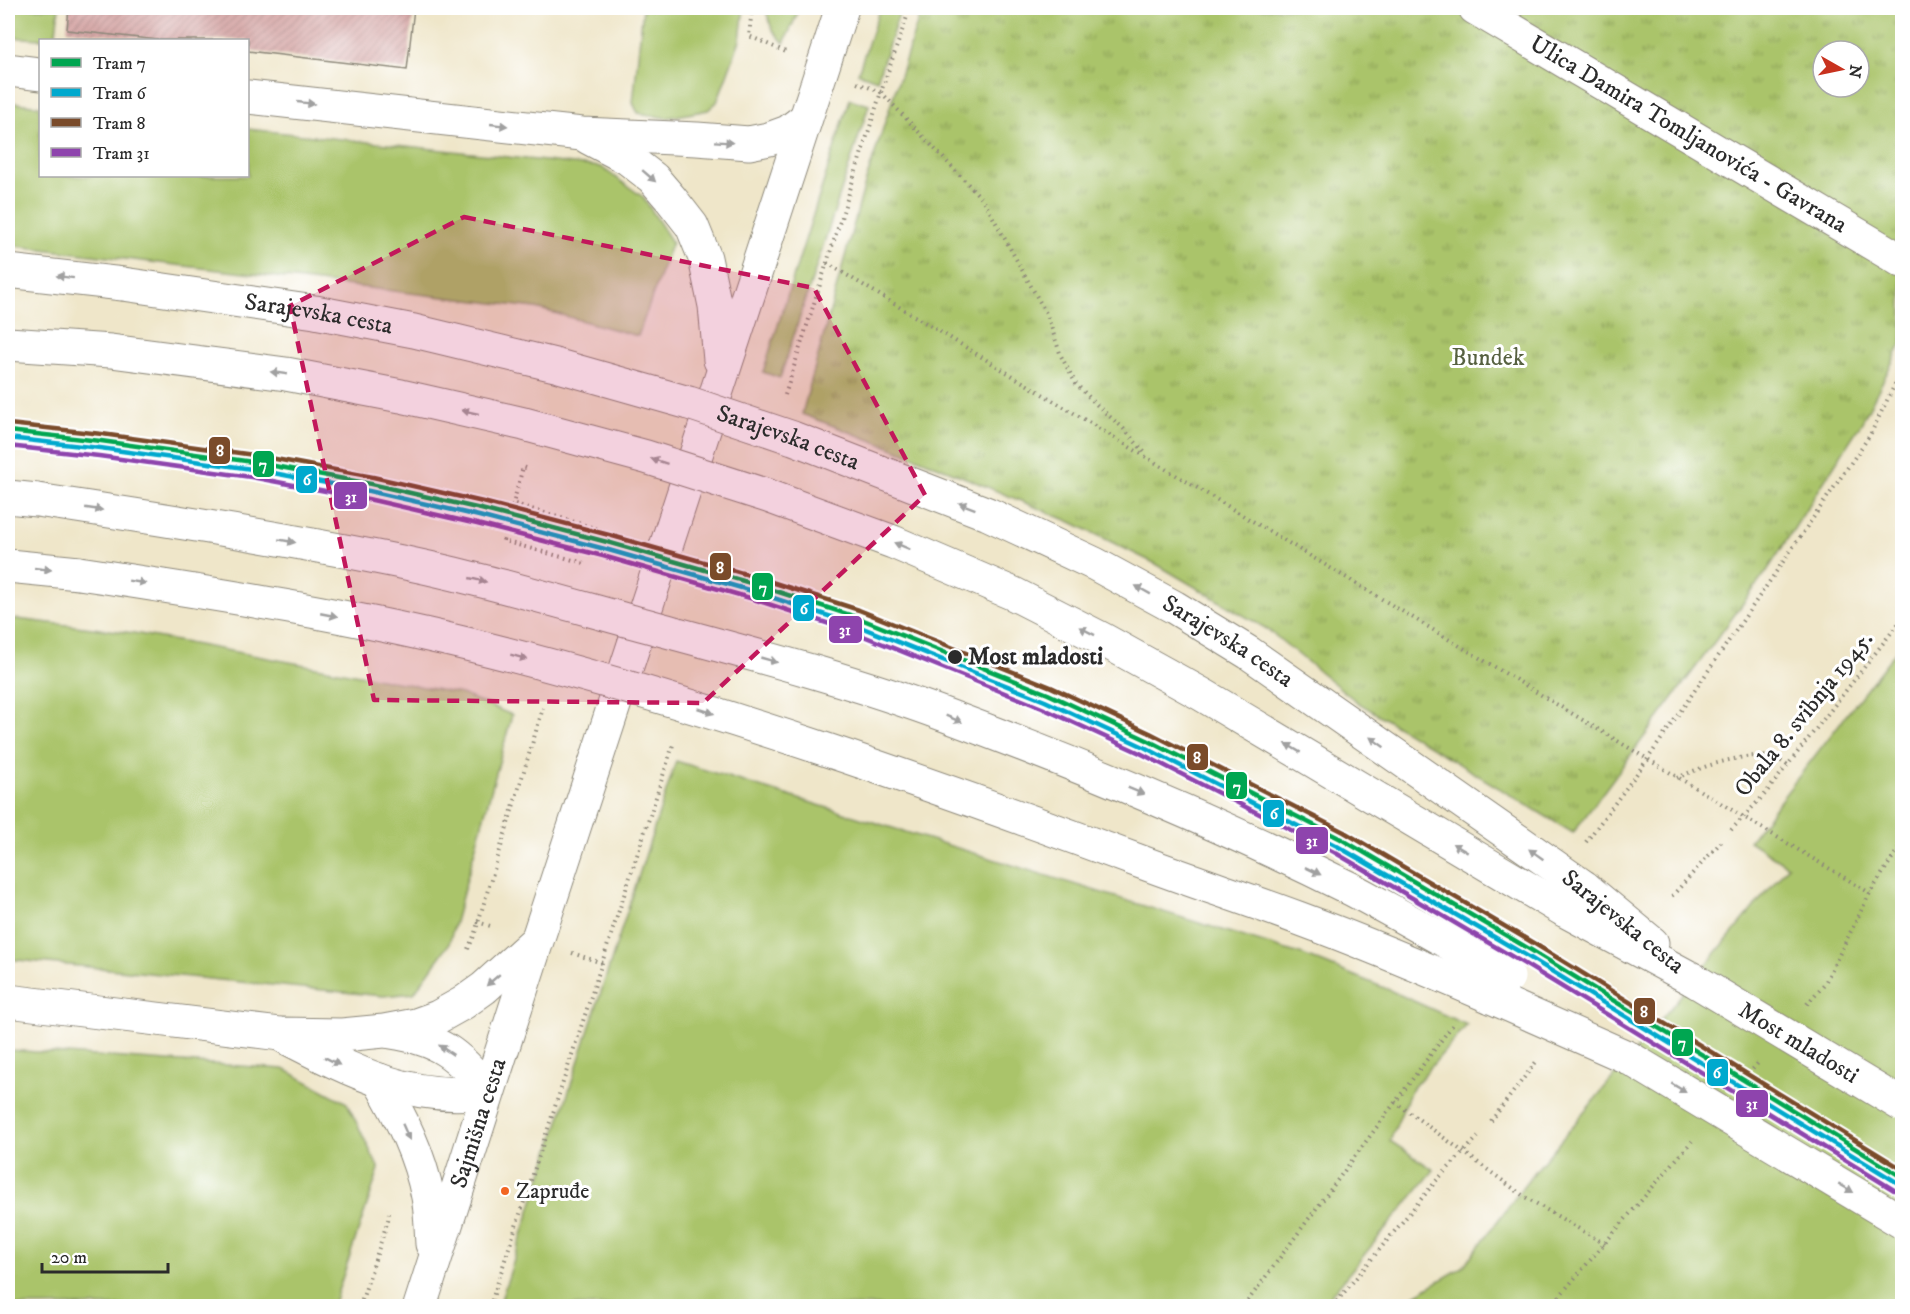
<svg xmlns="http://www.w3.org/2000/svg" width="1910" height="1314" font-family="'IM FELL DW Pica',serif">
  <defs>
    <pattern id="park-tufts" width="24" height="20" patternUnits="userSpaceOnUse" patternTransform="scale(1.5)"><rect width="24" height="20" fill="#aac46a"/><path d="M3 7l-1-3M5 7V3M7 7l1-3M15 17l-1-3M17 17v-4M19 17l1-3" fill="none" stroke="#8b9f57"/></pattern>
    <pattern id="building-hatch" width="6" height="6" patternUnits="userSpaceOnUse" patternTransform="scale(1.5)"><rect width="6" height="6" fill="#d19c9b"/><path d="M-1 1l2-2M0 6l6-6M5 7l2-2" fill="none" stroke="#aa7f7f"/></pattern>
  </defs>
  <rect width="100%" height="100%" fill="#fff"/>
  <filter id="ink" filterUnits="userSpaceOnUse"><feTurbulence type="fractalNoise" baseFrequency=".0167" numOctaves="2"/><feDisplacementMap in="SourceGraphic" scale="12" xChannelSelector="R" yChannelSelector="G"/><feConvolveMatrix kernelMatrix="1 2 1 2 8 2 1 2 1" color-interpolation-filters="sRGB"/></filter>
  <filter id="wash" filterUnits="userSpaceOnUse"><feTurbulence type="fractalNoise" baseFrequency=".008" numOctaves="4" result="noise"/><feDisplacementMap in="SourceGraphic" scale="24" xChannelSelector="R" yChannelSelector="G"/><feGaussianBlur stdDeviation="1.35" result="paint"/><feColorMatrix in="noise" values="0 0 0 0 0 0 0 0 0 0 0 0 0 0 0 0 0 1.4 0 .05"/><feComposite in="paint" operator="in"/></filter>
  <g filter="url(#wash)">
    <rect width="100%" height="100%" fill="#efe6c9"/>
    <g fill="#aac46a" stroke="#6a784a" stroke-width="1.5">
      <path d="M 8,8 L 59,8 L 55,40 L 8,37 Z"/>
      <path d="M 643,8 L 744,8 L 740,40 L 717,102 L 708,110 L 666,118 L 638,113 L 633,103 Z"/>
      <path d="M 765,8 L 800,8 L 784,43 L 772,29 Z"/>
      <path d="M 880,8 L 901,8 L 877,80 L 858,73 Z"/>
      <path d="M 850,99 L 869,105 L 780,378 L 763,372 Z"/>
      <path d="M 8,102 L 40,106 L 40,176 L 248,176 L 248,129 L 601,167 L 643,197 L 672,242 L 638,336 L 536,308 L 8,245 Z"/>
      <path d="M 8,618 L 134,633 L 461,694 L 512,715 L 449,944 L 414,993 L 383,996 L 8,959 Z"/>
      <path d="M 1902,643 L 1902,1306 L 1396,1306 L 1463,1267 L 1533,1174 L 1788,866 L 1749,841 Z"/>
      <path d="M 676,761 L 1303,955 L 1387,989 L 1467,1025 L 1411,1090 L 1390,1141 L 1434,1170 L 1322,1306 L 499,1306 Z"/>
      <path d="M 8,1050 L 284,1069 L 347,1103 L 379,1169 L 333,1306 L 8,1306 Z"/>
    </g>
    <path fill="url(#park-tufts)" stroke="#6a784a" stroke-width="1.5" fill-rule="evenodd" d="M 922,8 L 1902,8 L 1902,343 L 1862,422 L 1767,571 L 1573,833 L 1357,702 L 1267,629 L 1156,564 L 1071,522 L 918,458 L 802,414 L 864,187 ZM 1823,51 L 1859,51 L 1859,87 L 1823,87 Z"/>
    <g id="blocks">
      <path fill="url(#building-hatch)" d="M 69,8 L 414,8 L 407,70 L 248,51 L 248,40 L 158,40 L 67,30 Z"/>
    </g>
  </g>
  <g filter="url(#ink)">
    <use href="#blocks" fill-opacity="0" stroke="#8d887a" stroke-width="1.5"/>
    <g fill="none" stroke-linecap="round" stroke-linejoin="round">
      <defs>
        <g id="street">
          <path id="s1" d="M 1475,8 L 1902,261"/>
        </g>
        <g id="secondary">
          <path d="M 8,70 L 40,74"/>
          <path d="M 248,97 L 582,134 L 697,139 L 749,143 L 769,139 L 788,132 L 805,119"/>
          <path d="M 589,138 L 627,158 L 653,178 L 671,199 L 692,226 L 705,258 L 715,306 L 720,360"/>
          <path d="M 8,271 L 123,284"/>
          <path d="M 8,497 L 37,500"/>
          <path d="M 8,566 L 79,573"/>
          <path d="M 1584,887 L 1652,943"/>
          <path d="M 1564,910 L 1694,980"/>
          <path d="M 1491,997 L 1629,1058"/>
          <path d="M 8,1001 L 280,1034 L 342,1035 L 384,1031 L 416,1025 L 438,1017 L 463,1003 L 484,988 L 536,941"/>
          <path d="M 391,1032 C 439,1039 458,1054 488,1091"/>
          <path d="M 285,1037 C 349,1070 414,1104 488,1091"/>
          <path d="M 379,1080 C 401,1117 420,1155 428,1197 C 431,1213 431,1229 432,1244"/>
          <path id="s2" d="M 420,1306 L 537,941 L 842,8"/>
        </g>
      </defs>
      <use href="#street" stroke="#8d887a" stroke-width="35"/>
      <use href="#secondary" stroke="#8d887a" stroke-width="35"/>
      <g stroke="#8d887a" stroke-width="4" stroke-dasharray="1.5 4.5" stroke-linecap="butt">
        <path d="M 752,8 L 749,36 L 786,52"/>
        <path d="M 857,83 L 881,92 L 910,8"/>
        <path d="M 827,263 L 1151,460 L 1870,893"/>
        <path d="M 785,395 L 881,92 L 984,201 L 1047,315 L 1061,356 L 1076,384 L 1102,410 L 1122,427 L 1147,455"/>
        <path d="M 526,468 L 523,467 L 503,541 L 588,564"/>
        <path d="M 515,504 L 598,529"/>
        <path d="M 1677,778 C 1700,767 1745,752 1771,757 C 1776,758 1783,762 1788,765"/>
        <path d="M 1731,830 L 1765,794 L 1902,619"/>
        <path d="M 1586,842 L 1647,760 L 1870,435 L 1902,370"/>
        <path d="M 1672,896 L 1721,842"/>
        <path d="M 477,922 L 494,927"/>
        <path d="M 468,949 L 474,936 L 543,708"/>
        <path d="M 572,953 L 602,963"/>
        <path d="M 1807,1004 L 1825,983 L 1870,893 L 1902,843"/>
        <path d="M 1741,1083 L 1758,1063"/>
        <path d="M 1395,1102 L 1525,1197 L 1605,1244"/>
        <path d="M 1491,1121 L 1536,1062"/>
        <path d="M 360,1306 L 388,1220 L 389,1213"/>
        <path d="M 490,1306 L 674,742"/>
        <path d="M 1244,1306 L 1454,1023"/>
        <path d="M 1333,1306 L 1436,1181 L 1478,1137"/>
        <path d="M 1551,1306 L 1692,1141"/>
      </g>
      <use href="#street" stroke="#fff" stroke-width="33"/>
      <use href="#secondary" stroke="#fff" stroke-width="33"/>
      <defs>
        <g id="secondary-bridge">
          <path id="s3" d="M 123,284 L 315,312 L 414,331 L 555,365 L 689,403 L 793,438 L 988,514 L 1095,564 L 1174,607 L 1249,653 L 1584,887"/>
          <path d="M 8,344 L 111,351 L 286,374 L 401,396 L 524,424 L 646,457 L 768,496 L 893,542 L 1014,594 L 1102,639 L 1203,695 L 1564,910"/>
          <path d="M 37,500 C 150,517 263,535 376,557 C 466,574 553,600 641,624 C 744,652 849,679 948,716 C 1085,767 1221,824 1351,889 C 1404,917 1456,947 1508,977"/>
          <path d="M 79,573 C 218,594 358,616 495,651 C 715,707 931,784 1144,863 C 1195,882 1247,899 1298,918 C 1363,942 1427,969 1491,997"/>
          <path id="s4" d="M 1694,980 L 1902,1105"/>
          <path d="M 1629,1058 L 1902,1222"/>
        </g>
      </defs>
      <use href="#secondary-bridge" stroke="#8d887a" stroke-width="35" stroke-linecap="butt"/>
      <use href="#secondary-bridge" stroke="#fff" stroke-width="33"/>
      <defs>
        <path id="tram-1" d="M 8,431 L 101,441 L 253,462 L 371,484 L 481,509 L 607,542 L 754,584 L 856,617 L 1048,694 L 1147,740 L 1341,839 L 1531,950 L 1902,1177"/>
        <path id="tram-2" d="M 8,438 L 100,448 L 252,469 L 369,491 L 479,516 L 605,549 L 752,591 L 853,624 L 1045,701 L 1144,747 L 1337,846 L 1527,956 L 1898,1183"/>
        <path id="tram-3" d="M 9,424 L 102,434 L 254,455 L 373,477 L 483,502 L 609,535 L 756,577 L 859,610 L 1051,687 L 1150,733 L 1344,832 L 1535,944 L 1902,1169"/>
        <path id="tram-4" d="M 8,446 L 99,456 L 251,477 L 368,499 L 477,524 L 603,556 L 750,598 L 851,631 L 1042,708 L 1140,753 L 1334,852 L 1523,963 L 1894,1190"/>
      </defs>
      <use href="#tram-1" stroke="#fff" stroke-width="9"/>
      <use href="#tram-2" stroke="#fff" stroke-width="9"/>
      <use href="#tram-3" stroke="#fff" stroke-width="9"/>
      <use href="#tram-4" stroke="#fff" stroke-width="9"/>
      <use href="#tram-1" stroke="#00a651" stroke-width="4.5"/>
      <use href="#tram-2" stroke="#00a9ce" stroke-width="4.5"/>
      <use href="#tram-3" stroke="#7a4b2a" stroke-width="4.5"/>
      <use href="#tram-4" stroke="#8e44ad" stroke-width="4.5"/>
    </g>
    <defs><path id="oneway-solid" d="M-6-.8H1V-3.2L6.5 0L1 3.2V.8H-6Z" transform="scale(1.5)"/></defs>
    <g fill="#a0a0a0">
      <use href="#oneway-solid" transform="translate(306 103) rotate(6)"/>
      <use href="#oneway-solid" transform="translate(499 125) rotate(6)"/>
      <use href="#oneway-solid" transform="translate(724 142) rotate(4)"/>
      <use href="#oneway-solid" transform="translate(649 176) rotate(41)"/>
      <use href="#oneway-solid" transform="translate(65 277) rotate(-173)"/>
      <use href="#oneway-solid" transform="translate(279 373) rotate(-172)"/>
      <use href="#oneway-solid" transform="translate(470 412) rotate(-167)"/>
      <use href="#oneway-solid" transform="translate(659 461) rotate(-162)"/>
      <use href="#oneway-solid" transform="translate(967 506) rotate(-159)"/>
      <use href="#oneway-solid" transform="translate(94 509) rotate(8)"/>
      <use href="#oneway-solid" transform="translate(287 541) rotate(10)"/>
      <use href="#oneway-solid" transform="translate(902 546) rotate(-157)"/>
      <use href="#oneway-solid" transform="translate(43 569) rotate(6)"/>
      <use href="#oneway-solid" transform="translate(478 580) rotate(13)"/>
      <use href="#oneway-solid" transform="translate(137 582) rotate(9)"/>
      <use href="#oneway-solid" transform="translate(1143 590) rotate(-151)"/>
      <use href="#oneway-solid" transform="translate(329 615) rotate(11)"/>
      <use href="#oneway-solid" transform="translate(1087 631) rotate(-153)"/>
      <use href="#oneway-solid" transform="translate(519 657) rotate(15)"/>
      <use href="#oneway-solid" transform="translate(769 660) rotate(16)"/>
      <use href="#oneway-solid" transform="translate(706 711) rotate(18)"/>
      <use href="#oneway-solid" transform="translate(954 719) rotate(22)"/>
      <use href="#oneway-solid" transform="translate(1377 742) rotate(-145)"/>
      <use href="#oneway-solid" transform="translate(1293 748) rotate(-149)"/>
      <use href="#oneway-solid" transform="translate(1136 791) rotate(22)"/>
      <use href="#oneway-solid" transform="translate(1460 848) rotate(-149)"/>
      <use href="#oneway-solid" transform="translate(1536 854) rotate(-145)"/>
      <use href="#oneway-solid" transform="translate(1313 871) rotate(26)"/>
      <use href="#oneway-solid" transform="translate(493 980) rotate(139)"/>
      <use href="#oneway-solid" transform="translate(446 1050) rotate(-146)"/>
      <use href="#oneway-solid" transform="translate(332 1061) rotate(27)"/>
      <use href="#oneway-solid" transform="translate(1679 1088) rotate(31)"/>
      <use href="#oneway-solid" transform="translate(406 1132) rotate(66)"/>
      <use href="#oneway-solid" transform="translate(1846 1188) rotate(31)"/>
    </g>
  </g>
  <path fill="#c2185b" fill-opacity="0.2" stroke="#c2185b" stroke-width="4.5" stroke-dasharray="12 8" stroke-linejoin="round" d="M 464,217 L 814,288 L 925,495 L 703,703 L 374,700 L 290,306 Z"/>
  <circle fill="#2b2b2b" stroke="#fff" stroke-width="2" cx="955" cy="657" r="8"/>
  <circle fill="#f26522" stroke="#fff" stroke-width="2" cx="505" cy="1191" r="5"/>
  <g text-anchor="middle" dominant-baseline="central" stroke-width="6" stroke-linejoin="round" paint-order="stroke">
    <g font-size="22" fill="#2b2b2b" stroke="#fff" text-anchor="start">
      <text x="516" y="1191">Zapruđe</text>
    </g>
    <g font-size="24" fill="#2b2b2b" stroke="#fff">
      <text stroke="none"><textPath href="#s1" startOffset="248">Ulica Damira Tomljanovića - Gavrana</textPath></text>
      <text stroke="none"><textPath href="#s3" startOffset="198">Sarajevska cesta</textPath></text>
      <text stroke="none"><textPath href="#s3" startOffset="684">Sarajevska cesta</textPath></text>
      <text stroke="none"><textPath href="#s3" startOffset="1170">Sarajevska cesta</textPath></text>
      <text transform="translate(1804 714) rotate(-51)">Obala 8. svibnja 1945.</text>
      <text transform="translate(1623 922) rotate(39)">Sarajevska cesta</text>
      <text stroke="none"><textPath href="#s4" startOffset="122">Most mladosti</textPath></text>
      <text stroke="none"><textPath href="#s2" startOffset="192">Sajmišna cesta</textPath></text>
    </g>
    <g font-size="24" fill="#576141" stroke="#fff">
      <text x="1488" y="358">Bundek</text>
    </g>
    <g font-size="24" font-weight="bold" fill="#2b2b2b" stroke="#fff" text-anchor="start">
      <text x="968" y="657">Most mladosti</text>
    </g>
  </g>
  <g stroke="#fff" stroke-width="2">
    <rect x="208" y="436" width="23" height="29" rx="6" fill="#7a4b2a"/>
    <rect x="252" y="450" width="23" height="28" rx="6" fill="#00a651"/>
    <rect x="295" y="465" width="23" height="29" rx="6" fill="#00a9ce"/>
    <rect x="333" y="481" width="35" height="29" rx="6" fill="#8e44ad"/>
    <rect x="709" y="552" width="23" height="29" rx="6" fill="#7a4b2a"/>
    <rect x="751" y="572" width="23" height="29" rx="6" fill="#00a651"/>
    <rect x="792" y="594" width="23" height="28" rx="6" fill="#00a9ce"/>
    <rect x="828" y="615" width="35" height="29" rx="6" fill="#8e44ad"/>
    <rect x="1186" y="743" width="23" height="28" rx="6" fill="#7a4b2a"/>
    <rect x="1225" y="771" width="23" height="29" rx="6" fill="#00a651"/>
    <rect x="1262" y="799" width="23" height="29" rx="6" fill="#00a9ce"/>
    <rect x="1295" y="826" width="34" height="29" rx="6" fill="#8e44ad"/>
    <rect x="1633" y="997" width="23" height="28" rx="6" fill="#7a4b2a"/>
    <rect x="1671" y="1028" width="23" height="29" rx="6" fill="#00a651"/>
    <rect x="1706" y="1058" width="23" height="29" rx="6" fill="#00a9ce"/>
    <rect x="1735" y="1089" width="34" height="29" rx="6" fill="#8e44ad"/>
  </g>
  <g font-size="16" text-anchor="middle" font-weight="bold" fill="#fff">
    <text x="220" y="456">8</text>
    <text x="263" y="470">7</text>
    <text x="307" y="485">6</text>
    <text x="351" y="502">31</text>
    <text x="720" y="573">8</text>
    <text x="763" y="593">7</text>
    <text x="804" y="614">6</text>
    <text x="845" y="635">31</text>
    <text x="1197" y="763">8</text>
    <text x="1237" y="792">7</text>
    <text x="1274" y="819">6</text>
    <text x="1312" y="846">31</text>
    <text x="1644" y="1017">8</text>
    <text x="1682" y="1048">7</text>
    <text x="1717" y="1078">6</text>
    <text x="1752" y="1109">31</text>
  </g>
  <rect width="1910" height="1314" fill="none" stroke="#fff" stroke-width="30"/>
  <rect x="39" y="39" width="210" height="138" fill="#ffffff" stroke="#aaaaaa" stroke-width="1.5"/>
  <rect x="51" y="58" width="30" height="9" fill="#00a651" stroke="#aaaaaa" stroke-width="1.5"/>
  <text x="93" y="69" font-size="18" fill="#2b2b2b">Tram 7</text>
  <rect x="51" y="88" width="30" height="9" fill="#00a9ce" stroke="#aaaaaa" stroke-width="1.5"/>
  <text x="93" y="99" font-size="18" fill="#2b2b2b">Tram 6</text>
  <rect x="51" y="118" width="30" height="9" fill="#7a4b2a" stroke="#aaaaaa" stroke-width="1.5"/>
  <text x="93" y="129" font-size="18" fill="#2b2b2b">Tram 8</text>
  <rect x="51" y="148" width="30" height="9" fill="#8e44ad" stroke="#aaaaaa" stroke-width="1.5"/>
  <text x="93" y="159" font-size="18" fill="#2b2b2b">Tram 31</text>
  <g transform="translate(1841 69) rotate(99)"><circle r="28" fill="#ffffff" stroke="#aaaaaa" stroke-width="1.5"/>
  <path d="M0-4.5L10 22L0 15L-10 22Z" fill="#c8321e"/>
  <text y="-9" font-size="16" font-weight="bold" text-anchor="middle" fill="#2b2b2b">N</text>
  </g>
  <path d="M42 1263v9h126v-9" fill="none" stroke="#2b2b2b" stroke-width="3"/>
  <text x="51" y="1263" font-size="18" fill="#2b2b2b" stroke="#ffffff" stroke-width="4.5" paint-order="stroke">20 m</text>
</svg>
